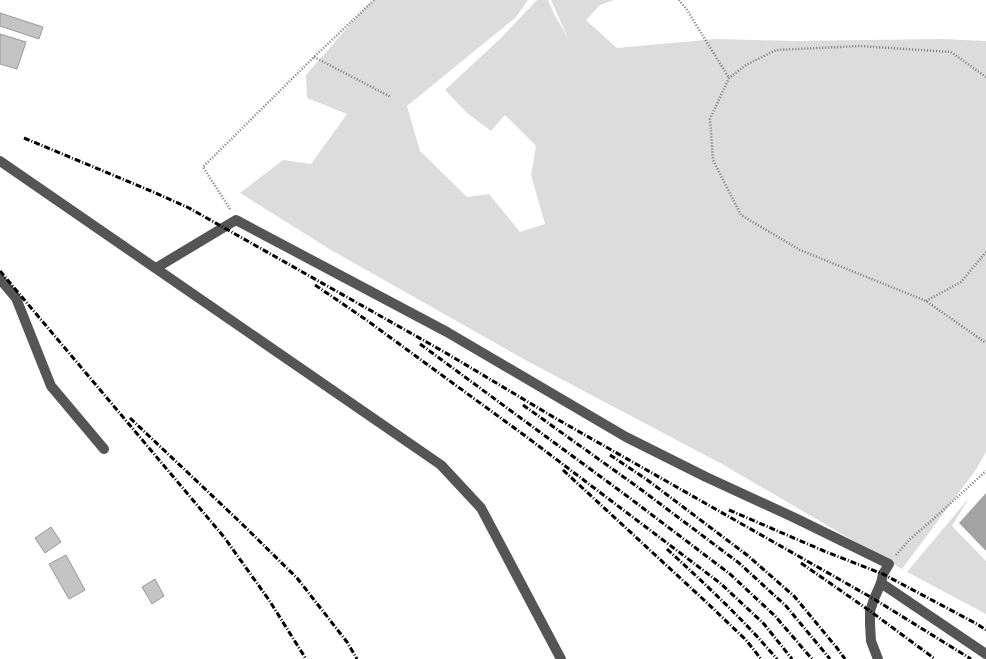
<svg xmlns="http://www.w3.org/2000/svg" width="986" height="659" font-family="'PT Sans',sans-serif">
  <rect width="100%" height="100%" fill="#fff"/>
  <g fill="#dcdcdc">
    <path d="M 374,0 L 528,0 L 516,17 L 407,106 L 420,151 L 467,197 L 489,194 L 520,232 L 545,224 L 531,175 L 536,146 L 505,115 L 491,131 L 467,113 L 445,90 L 501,38 L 537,0 L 548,0 L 554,14 L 568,38 L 551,0 L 614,0 L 600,5 L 586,20 L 617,48 L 716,39 L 796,41 L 941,39 L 986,41 L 986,452 L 975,471 L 902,569 L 722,464 L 527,361 L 331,250 L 240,193 L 283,160 L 311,164 L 347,114 L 307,98 L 306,75 L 361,12 Z"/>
    <path d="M 969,498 L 952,526 L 986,561 L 986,614 L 907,572 Z"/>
  </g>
  <path fill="#a3a3a3" d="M 986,493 L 986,551 L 959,523 Z"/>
  <g fill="#c4c4c4" stroke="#999">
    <path d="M 0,13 L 43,27 L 39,39 L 0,26 Z"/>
    <path d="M 0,34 L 26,42 L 17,69 L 0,64 Z"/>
    <path d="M 51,527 L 61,542 L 45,553 L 35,538 Z"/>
    <path d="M 66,555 L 85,590 L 69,599 L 49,564 Z"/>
    <path d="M 155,579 L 164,596 L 152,604 L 142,587 Z"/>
  </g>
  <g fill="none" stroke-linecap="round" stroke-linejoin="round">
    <g stroke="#777" stroke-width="2.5" stroke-dasharray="1 2" stroke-linecap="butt">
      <path d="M 679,0 L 687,10 L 729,78"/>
      <path d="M 314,57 L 391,97"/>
      <path d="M 986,77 L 951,52 L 860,46 L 776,50 L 746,65 L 729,78 L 710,119 L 713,160 L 741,215 L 800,250 L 926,301 L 986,343"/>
      <path d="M 230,209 L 203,167 L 314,57 L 374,0"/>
      <path d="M 926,301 L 961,282 L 986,252"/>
      <path d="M 896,555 L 910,539 L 929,523 L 986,471"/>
    </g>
    <g stroke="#555" stroke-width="10">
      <path d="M 0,161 L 441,465 L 481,508 L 561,659"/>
      <path d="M 156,268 L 236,220 L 447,332 L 626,437 L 706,477 L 795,518 L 889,564 L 883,574 L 881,583 L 874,599 L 870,611 L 870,624 L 871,641 L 878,659"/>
      <path d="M 0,279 L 16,298 L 51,386 L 104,449"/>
      <path d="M 881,583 L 986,654"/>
    </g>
    <g stroke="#000" stroke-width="3" stroke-dasharray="6 2 1 2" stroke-linecap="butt">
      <path d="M 24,138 L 151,191 L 189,208 L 446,353 L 555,418 L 874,599 L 971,659"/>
      <path d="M 0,271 L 224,537 L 269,600 L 306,659"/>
      <path d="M 315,285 L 365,319 L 528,438 L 720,583 L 764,624 L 792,659"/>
      <path d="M 420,344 L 631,499 L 730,574 L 775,616 L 812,659"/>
      <path d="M 523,405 L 639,488 L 739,563 L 786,606 L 830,659"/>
      <path d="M 130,418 L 240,522 L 297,578 L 347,642 L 357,659"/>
      <path d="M 610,455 L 646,479 L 747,555 L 794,596 L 837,648 L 845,659"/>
      <path d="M 563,470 L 704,600 L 746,640 L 761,659"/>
      <path d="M 729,510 L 824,551 L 883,574 L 977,624 L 986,630"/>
      <path d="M 667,549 C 705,584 743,619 777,659"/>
      <path d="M 801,563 L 870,611 L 935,659"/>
    </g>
  </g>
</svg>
